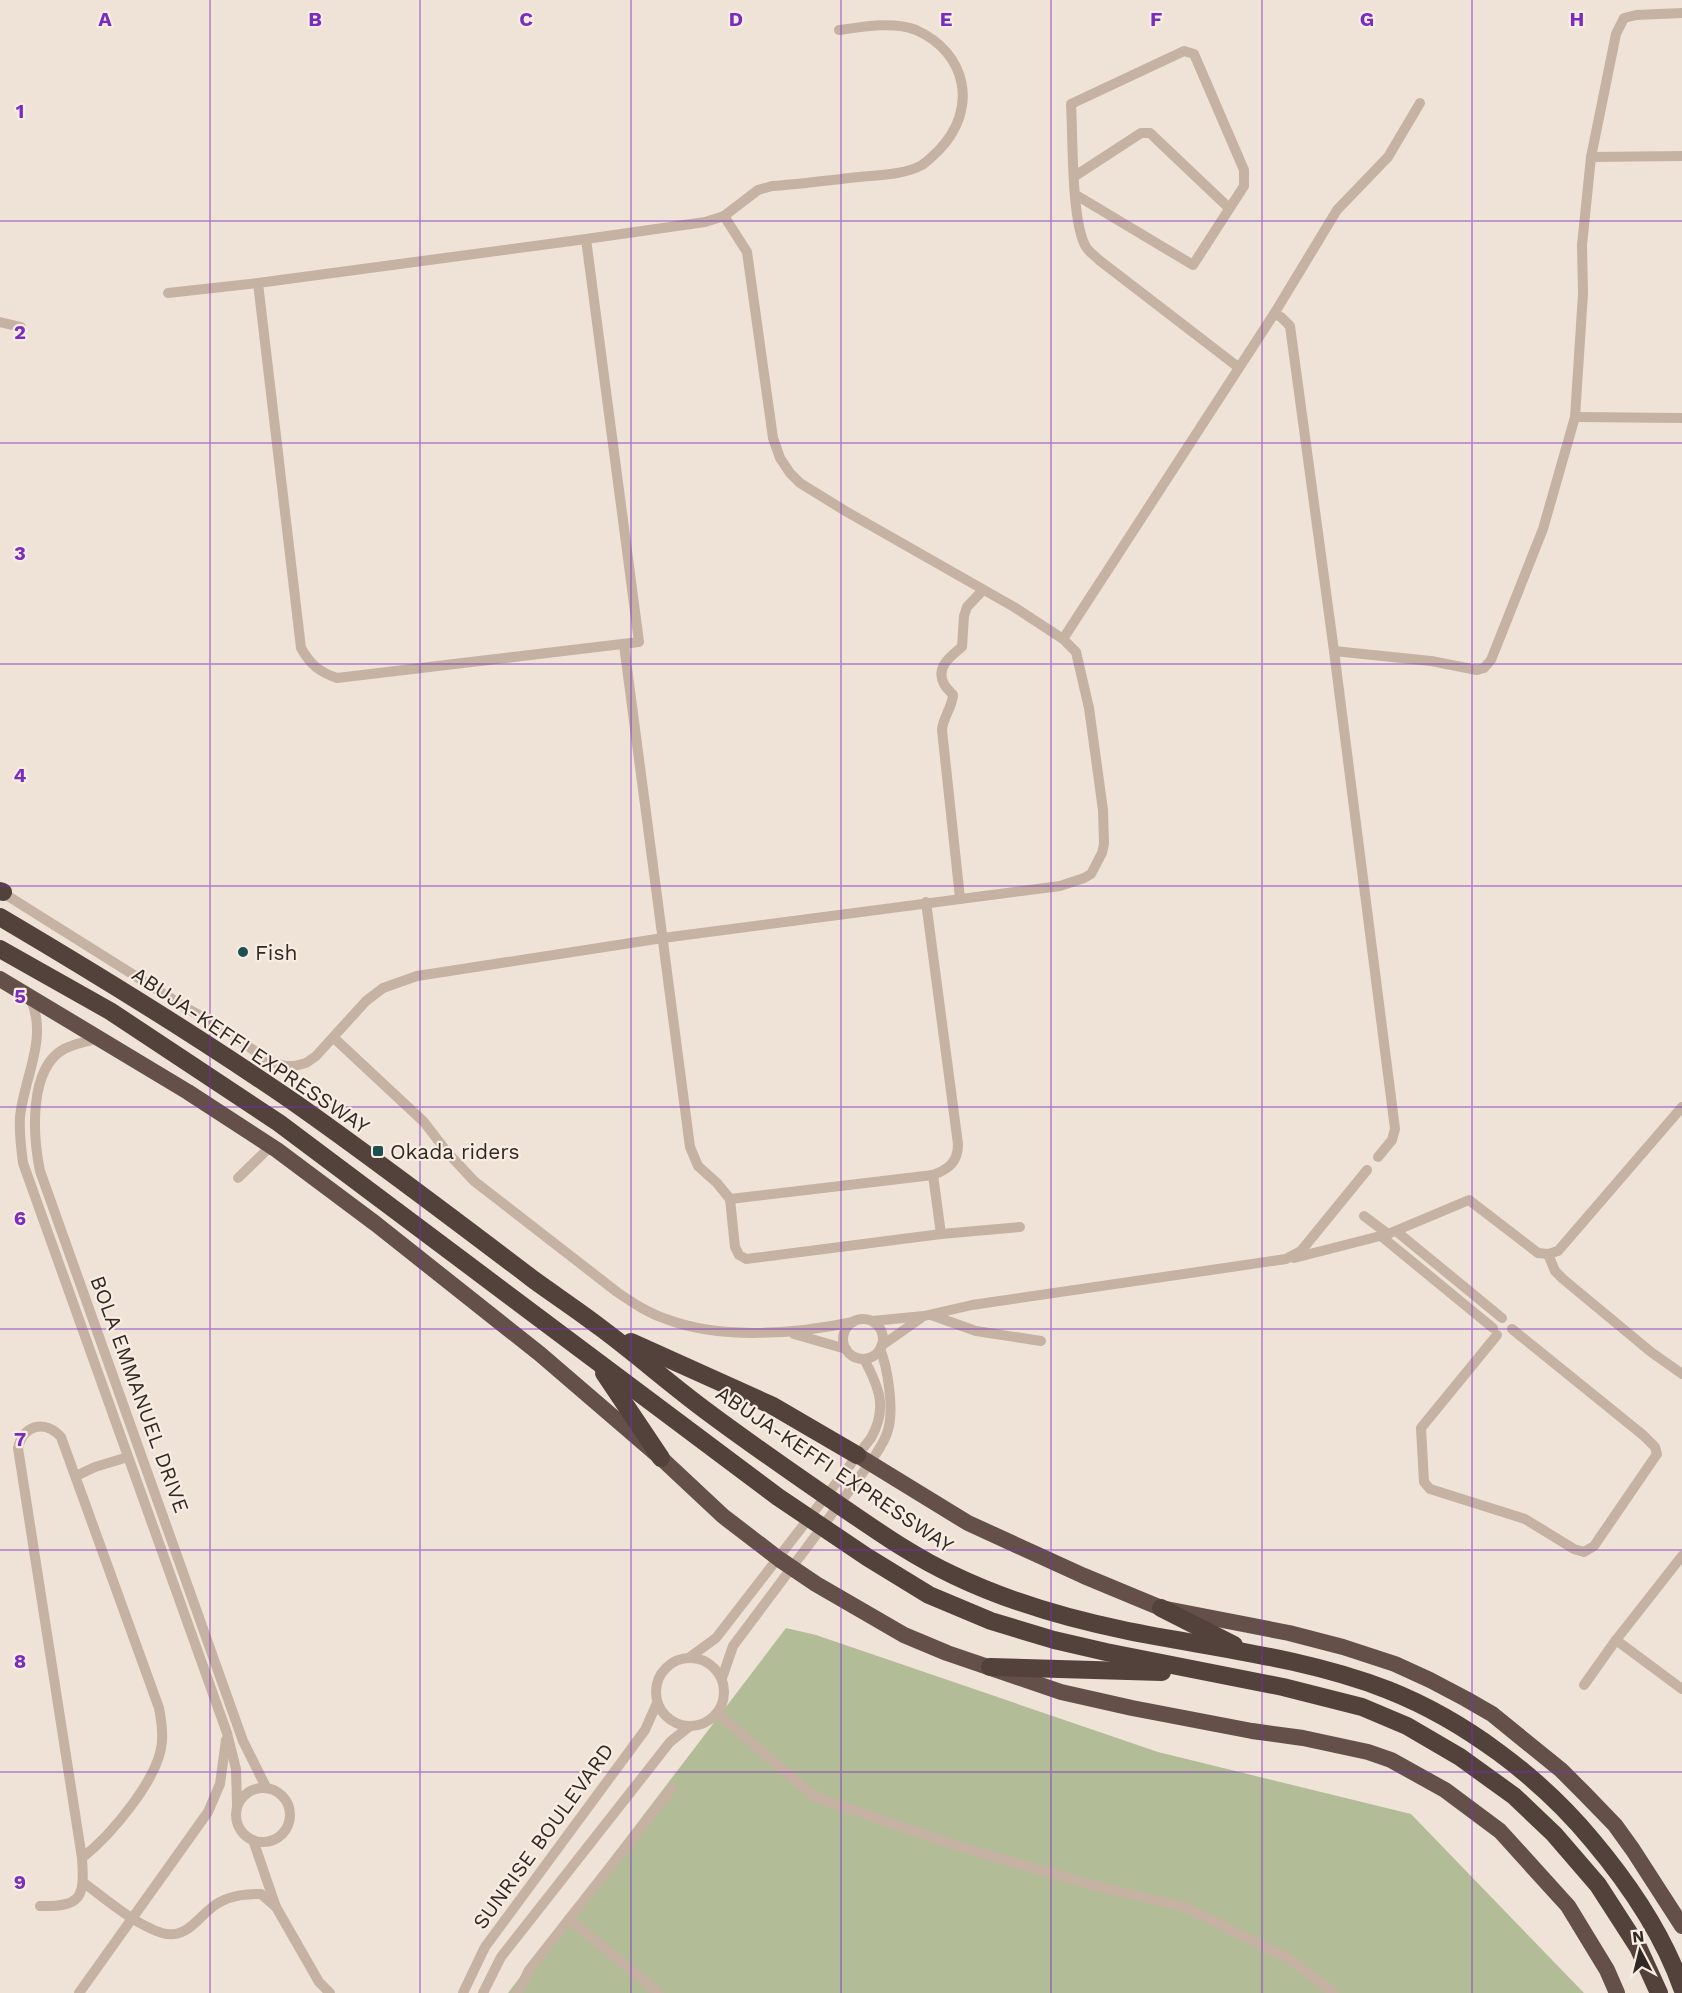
<svg xmlns="http://www.w3.org/2000/svg" width="1682" height="1993" font-family="'Work Sans',sans-serif">
  <rect width="100%" height="100%" fill="#efe3d7"/>
  <path fill="#b2bd98" d="M 786,1628 L 816,1635 L 1158,1752 L 1411,1814 L 1584,1993 L 508,1993 Z"/>
  <g fill="none" stroke-linecap="round" stroke-linejoin="round">
    <g stroke="#c6b2a3" stroke-width="10">
      <path d="M 1591,157 L 1682,156"/>
      <path d="M 1075,176 L 1141,133 L 1150,133 L 1229,208"/>
      <path d="M 1076,195 L 1193,265 L 1244,186 L 1244,170 L 1194,54 L 1184,51 L 1071,104 C 1073,135 1071,222 1086,247 C 1089,252 1095,256 1099,260 L 1238,367"/>
      <path d="M 586,239 L 639,642 L 337,678 C 319,672 310,664 301,648 L 258,283 L 586,239 L 705,222 L 724,216 L 758,190 L 772,186 C 801,184 830,180 859,177 C 878,175 904,175 922,165 C 928,161 934,155 939,150 C 978,110 968,53 916,30 C 893,21 862,27 839,30"/>
      <path d="M 168,293 L 258,283"/>
      <path d="M 1274,314 L 1281,317 L 1290,326 L 1334,651 L 1395,1129 L 1392,1140 L 1378,1157"/>
      <path d="M 0,322 L 21,327"/>
      <path d="M 1575,417 L 1682,418"/>
      <path d="M 1063,639 L 1274,314 L 1337,210 L 1388,157 L 1420,103"/>
      <path d="M 624,645 L 690,1147 L 698,1166 L 717,1183 L 730,1199 L 735,1247 L 739,1255 L 746,1259 L 941,1234 L 1020,1227"/>
      <path d="M 1334,651 L 1431,661 L 1477,670 L 1484,668 L 1491,660 L 1543,529 L 1575,417 L 1583,294 L 1582,245 L 1591,157 L 1616,34 L 1624,18 L 1636,15 L 1682,13"/>
      <path d="M 0,891 L 188,1009 L 217,1025 L 271,1062 L 286,1066 L 294,1066 L 306,1063 L 316,1056 L 366,1001 L 383,988 L 417,976 L 663,938 L 1060,886 L 1084,878 L 1091,874 L 1102,853 L 1104,844 L 1103,810 L 1089,708 L 1076,652 L 1063,639 L 1014,607 L 847,512 L 800,483 L 790,473 L 780,458 L 773,438 L 747,252 L 724,216"/>
      <path d="M 960,898 L 942,730 C 943,717 952,708 953,695 C 950,691 946,688 944,684 C 935,667 951,656 962,647 L 964,616 L 967,607 L 983,590"/>
      <path d="M 30,998 C 49,1037 24,1077 20,1117 C 19,1132 21,1148 23,1163 L 227,1733 L 236,1769 L 237,1804"/>
      <path d="M 100,1038 C 89,1041 75,1043 64,1049 C 28,1069 33,1137 40,1171 L 243,1741 L 266,1787"/>
      <path d="M 334,1038 L 424,1122 L 447,1152 L 474,1181 L 617,1292 C 633,1303 648,1313 666,1319 C 721,1340 796,1334 853,1322"/>
      <path d="M 933,1175 L 941,1234"/>
      <path d="M 238,1178 L 271,1146"/>
      <path d="M 730,1199 L 933,1175 C 949,1169 958,1162 958,1144 L 926,902"/>
      <path d="M 1364,1216 L 1388,1234"/>
      <path d="M 1396,1231 L 1502,1318"/>
      <path d="M 1381,1236 L 1493,1328"/>
      <path d="M 1548,1254 L 1555,1271 L 1563,1279 L 1651,1352 L 1682,1374"/>
      <path d="M 1294,1258 L 1388,1234 L 1469,1200 L 1538,1253 L 1548,1254 L 1558,1251 L 1682,1107"/>
      <path d="M 931,1315 L 976,1331 L 1041,1341"/>
      <circle cx="863" cy="1339" r="20"/>
      <path d="M 872,1321 L 924,1316 L 972,1305 L 1286,1259 L 1301,1251 L 1367,1170"/>
      <path d="M 794,1334 L 846,1349"/>
      <path d="M 1497,1335 L 1421,1428 L 1424,1482 L 1430,1489 L 1525,1519 L 1574,1549 L 1584,1552 L 1594,1546 L 1657,1454 L 1655,1447 L 1643,1435 L 1512,1329"/>
      <path d="M 881,1346 L 921,1318"/>
      <path d="M 76,1476 L 95,1467 L 128,1457"/>
      <path d="M 1616,1640 L 1682,1689"/>
      <path d="M 690,1657 L 716,1638 L 871,1438 C 888,1408 879,1387 864,1359"/>
      <circle cx="690" cy="1692" r="34"/>
      <path d="M 722,1678 L 733,1646 L 870,1463 C 877,1452 885,1442 888,1430 C 894,1410 888,1368 880,1349"/>
      <path d="M 1584,1685 L 1616,1640 L 1682,1556"/>
      <path d="M 717,1713 L 815,1797 L 957,1846 L 1096,1886 L 1185,1907 L 1289,1959 L 1334,1993"/>
      <circle cx="263" cy="1815" r="27"/>
      <path d="M 253,1840 L 276,1907 L 319,1982 L 330,1993"/>
      <path d="M 84,1883 C 107,1900 134,1924 162,1933 C 189,1941 200,1912 220,1902 C 233,1895 246,1894 261,1894 L 276,1907"/>
      <path d="M 40,1906 C 81,1907 85,1898 82,1858 L 18,1448 C 23,1425 45,1419 61,1437 L 159,1708 C 161,1719 163,1729 162,1741 C 160,1778 110,1836 82,1858"/>
      <path d="M 569,1919 L 659,1993"/>
      <path d="M 79,1993 L 208,1812 L 220,1784 L 226,1740"/>
      <path d="M 463,1993 L 485,1947 L 645,1730 L 657,1703"/>
      <path d="M 483,1993 L 501,1957 L 670,1742 L 690,1726"/>
      <path d="M 518,1993 L 529,1970 L 672,1788"/>
    </g>
    <g stroke="#645049" stroke-width="16">
      <path d="M 0,979 L 188,1092 L 277,1150 L 376,1224 L 540,1354 L 661,1458 L 723,1516 L 779,1559 L 816,1584 L 904,1635 L 947,1653 L 1061,1692 L 1132,1708 L 1252,1731 L 1303,1738 L 1368,1752 L 1391,1760 L 1445,1790 L 1500,1831 L 1568,1906 L 1607,1970 L 1617,1993"/>
      <path d="M 857,1455 L 968,1523 L 1084,1576 L 1161,1608 L 1289,1633 L 1343,1647 L 1395,1664 L 1430,1680 L 1466,1699 L 1492,1714 L 1561,1770 L 1584,1793 L 1615,1825 L 1633,1850 L 1682,1926"/>
    </g>
    <g stroke="#53423c" stroke-width="18">
      <path d="M 0,891 L 3,892"/>
      <path d="M 0,917 C 100,976 199,1037 295,1103 C 376,1160 455,1220 534,1280 C 556,1296 579,1311 601,1328 C 636,1354 670,1384 705,1410 C 749,1443 794,1474 839,1505 C 876,1530 912,1556 953,1575 C 1007,1601 1069,1619 1128,1631 C 1214,1648 1306,1658 1388,1690 C 1464,1720 1540,1777 1592,1840 C 1629,1884 1663,1934 1682,1988"/>
      <path d="M 0,949 L 110,1011 L 279,1123 L 778,1497 L 867,1557 L 929,1595 L 991,1621 L 1054,1640 L 1106,1652 L 1283,1687 L 1362,1707 L 1407,1726 L 1460,1757 L 1514,1796 L 1554,1834 L 1598,1885 L 1638,1947 L 1659,1993"/>
      <path d="M 631,1342 L 773,1406 L 857,1455"/>
      <path d="M 604,1373 L 661,1458"/>
      <path d="M 1161,1608 L 1234,1645"/>
      <path d="M 990,1667 L 1162,1672"/>
    </g>
  </g>
  <path fill="none" stroke="#7b2cbf" stroke-width="1.5" stroke-opacity="0.55" d="M 210,0 L 210,1993M 420,0 L 420,1993M 631,0 L 631,1993M 841,0 L 841,1993M 1051,0 L 1051,1993M 1262,0 L 1262,1993M 1472,0 L 1472,1993M 0,221 L 1682,221M 0,443 L 1682,443M 0,664 L 1682,664M 0,886 L 1682,886M 0,1107 L 1682,1107M 0,1329 L 1682,1329M 0,1550 L 1682,1550M 0,1772 L 1682,1772"/>
  <g fill="#1d5051" stroke="#f8ede2" stroke-width="2">
    <circle cx="243" cy="952" r="6"/>
    <rect x="372" y="1145" width="12" height="12" rx="3"/>
  </g>
  <g text-anchor="middle" dominant-baseline="central" stroke-width="4.5" stroke-linejoin="round" paint-order="stroke">
    <g font-size="21" fill="#322825" stroke="#f8ede2" text-anchor="start">
      <text x="255" y="952">Fish</text>
      <text x="390" y="1151">Okada riders</text>
    </g>
    <g font-size="21" fill="#322825" stroke="#f8ede2">
      <text transform="translate(251 1050) rotate(34)">ABUJA-KEFFI EXPRESSWAY</text>
      <text transform="translate(140 1394) rotate(70)">BOLA EMMANUEL DRIVE</text>
      <text transform="translate(835 1469) rotate(34)">ABUJA-KEFFI EXPRESSWAY</text>
      <text transform="translate(543 1836) rotate(-54)">SUNRISE BOULEVARD</text>
    </g>
  </g>
  <g font-size="20" text-anchor="middle" font-weight="bold" fill="#7b2cbf" stroke="#f8ede2" stroke-width="4.5" stroke-linejoin="round" paint-order="stroke">
    <text x="105" y="26">A</text>
    <text x="315" y="26">B</text>
    <text x="526" y="26">C</text>
    <text x="736" y="26">D</text>
    <text x="946" y="26">E</text>
    <text x="1156" y="26">F</text>
    <text x="1367" y="26">G</text>
    <text x="1577" y="26">H</text>
    <text x="20" y="118">1</text>
    <text x="20" y="339">2</text>
    <text x="20" y="560">3</text>
    <text x="20" y="782">4</text>
    <text x="20" y="1003">5</text>
    <text x="20" y="1225">6</text>
    <text x="20" y="1446">7</text>
    <text x="20" y="1668">8</text>
    <text x="20" y="1889">9</text>
  </g>
  <g transform="translate(1640 1951) rotate(353)" stroke="#f8ede2" stroke-width="4.5" paint-order="stroke">
  <path d="M0-4.5L10 22L0 15L-10 22Z" fill="#322825"/>
  <text y="-9" font-size="16" font-weight="bold" text-anchor="middle" fill="#322825">N</text>
  </g>
</svg>
